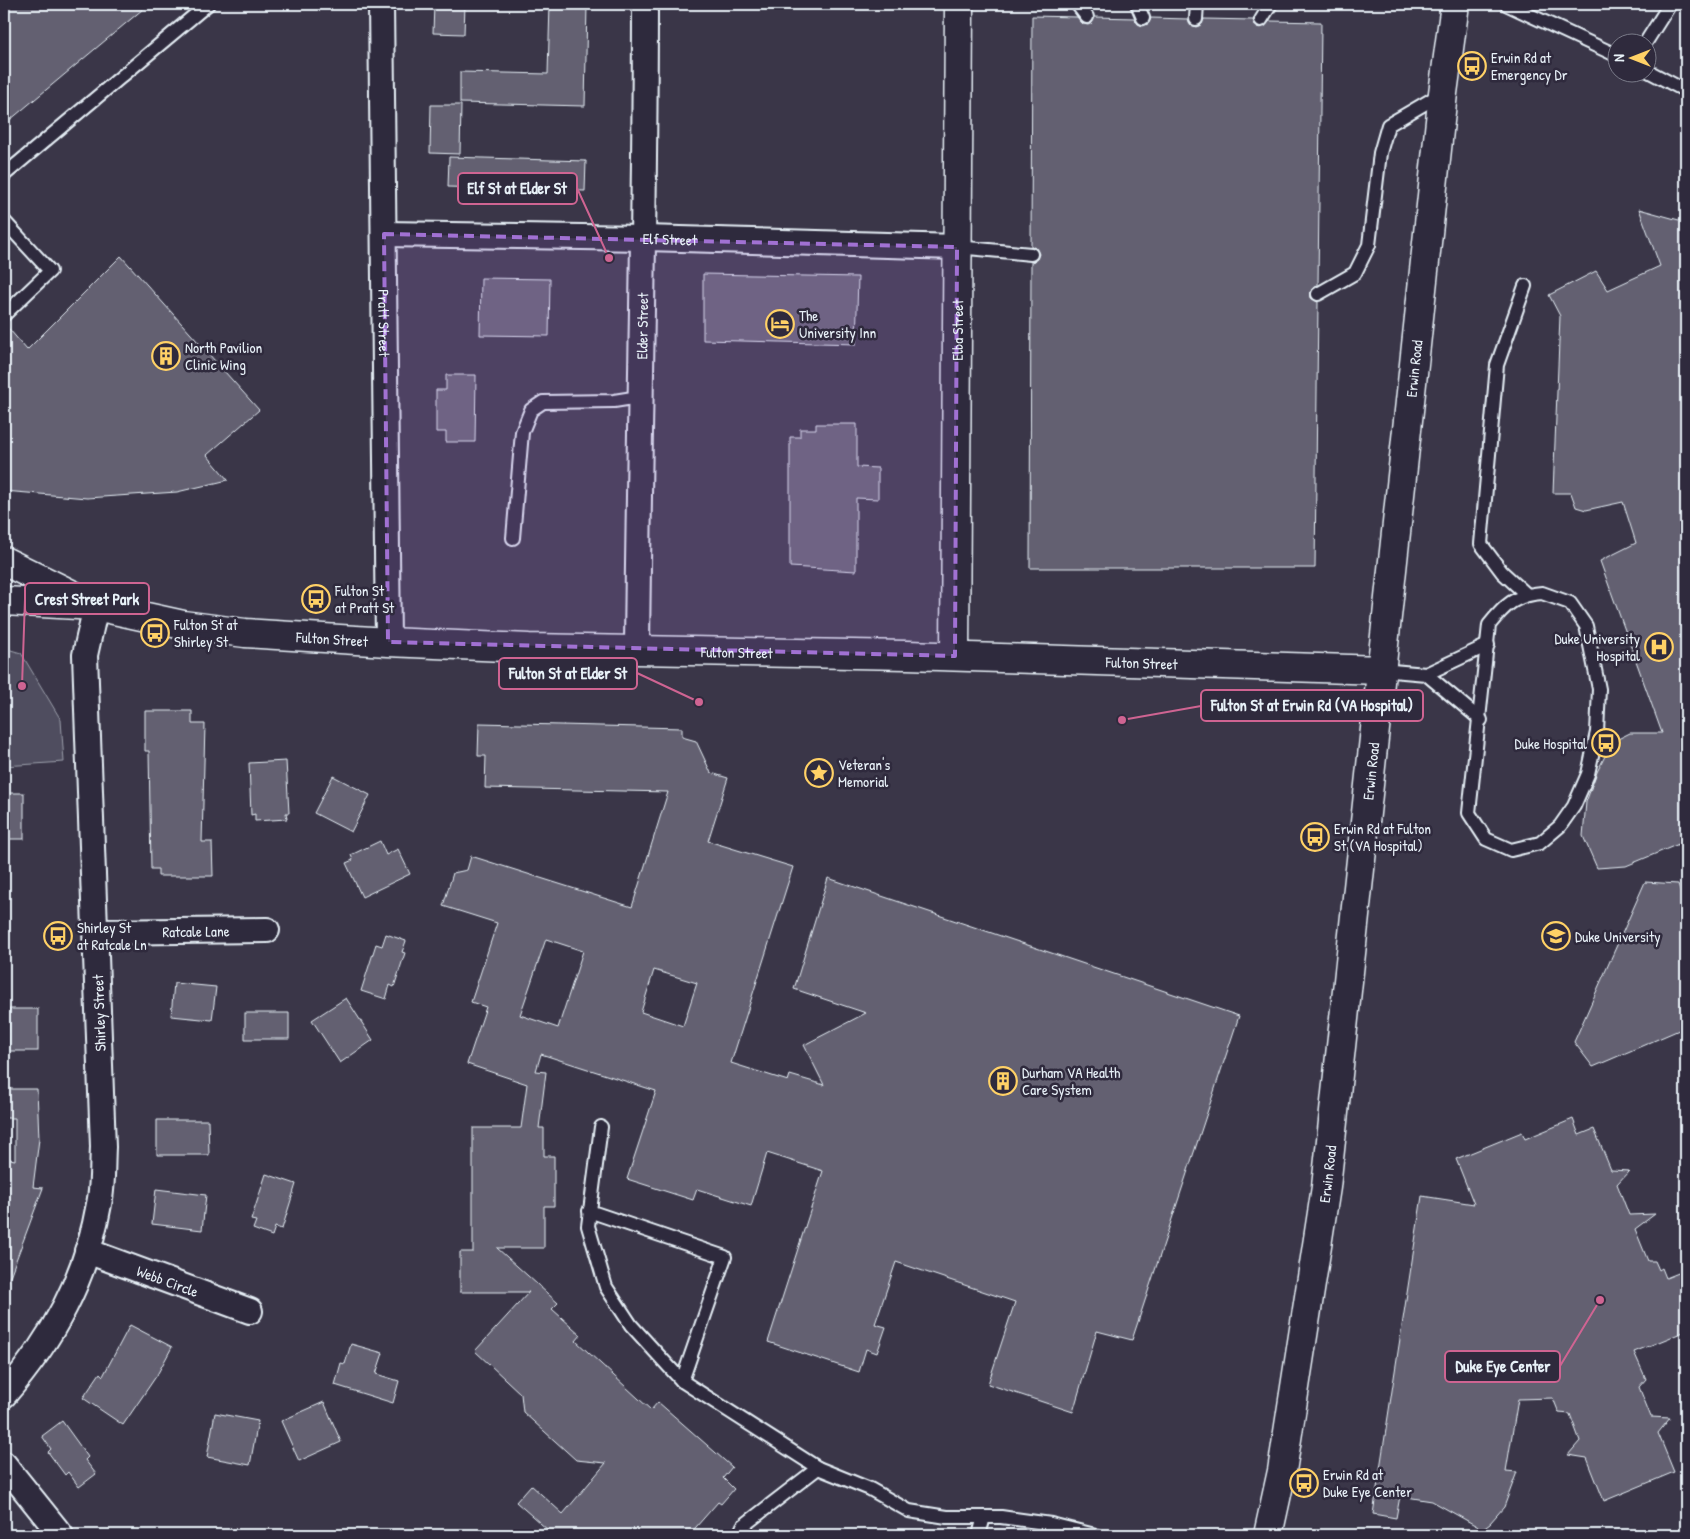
<svg xmlns="http://www.w3.org/2000/svg" width="1690" height="1539" font-family="'Patrick Hand',sans-serif">
  <rect width="100%" height="100%" fill="#3a3648"/>
  <filter id="ink" filterUnits="userSpaceOnUse"><feTurbulence type="fractalNoise" baseFrequency=".02" numOctaves="2"/><feDisplacementMap in="SourceGraphic" scale="10" xChannelSelector="R" yChannelSelector="G"/><feConvolveMatrix kernelMatrix="1 2 1 2 8 2 1 2 1" color-interpolation-filters="sRGB"/></filter>
  <g filter="url(#ink)">
    <path fill="#504e5f" stroke="#9ca0ac" d="M 4,648 L 21,653 L 61,720 L 64,762 L 4,766 Z"/>
    <g fill="#636171" stroke="#e8f1f8" fill-rule="evenodd">
      <path d="M 4,4 L 149,4 L 4,125 Z"/>
      <path d="M 434,4 L 465,4 L 464,34 L 433,33 Z"/>
      <path d="M 550,4 L 587,4 L 585,106 L 460,103 L 460,72 L 548,74 Z"/>
      <path d="M 1032,16 L 1077,17 L 1083,24 L 1088,25 L 1092,23 L 1095,17 L 1134,18 L 1138,24 L 1143,26 L 1149,23 L 1151,18 L 1188,19 L 1191,25 L 1196,27 L 1202,24 L 1204,19 L 1253,20 L 1256,27 L 1261,28 L 1270,21 L 1321,22 L 1318,285 L 1310,293 L 1311,298 L 1318,302 L 1315,568 L 1030,568 L 1031,262 L 1037,259 L 1039,254 L 1036,248 L 1031,246 Z"/>
      <path d="M 431,105 L 461,105 L 460,154 L 430,153 Z"/>
      <path d="M 449,157 L 586,161 L 585,191 L 448,187 Z"/>
      <path d="M 1639,209 L 1686,222 L 1686,841 L 1626,866 L 1597,868 L 1583,836 L 1586,802 L 1597,772 L 1612,742 L 1630,733 L 1662,733 L 1600,561 L 1636,543 L 1623,502 L 1586,510 L 1576,507 L 1571,493 L 1553,493 L 1560,316 L 1549,295 L 1596,271 L 1608,290 L 1660,266 Z"/>
      <path d="M 121,256 L 259,410 L 207,455 L 228,480 L 177,492 L 87,498 L 4,491 L 4,323 L 27,350 Z"/>
      <path d="M 703,274 L 858,277 L 856,344 L 703,340 Z"/>
      <path d="M 481,278 L 550,279 L 549,336 L 480,335 Z"/>
      <path d="M 446,375 L 476,375 L 475,442 L 446,442 L 446,432 L 436,432 L 436,390 L 446,390 Z"/>
      <path d="M 816,424 L 857,424 L 857,467 L 878,468 L 878,499 L 856,498 L 856,571 L 790,567 L 790,437 L 800,437 L 800,429 L 816,429 Z"/>
      <path d="M 145,711 L 192,711 L 192,724 L 205,724 L 202,842 L 212,842 L 213,876 L 158,876 L 158,869 L 151,869 L 149,751 L 145,751 Z"/>
      <path d="M 479,723 L 682,728 L 682,737 L 696,741 L 711,773 L 728,778 L 708,841 L 793,867 L 731,1063 L 788,1081 L 790,1075 L 824,1085 L 804,1045 L 866,1013 L 794,989 L 828,878 L 1239,1016 L 1132,1340 L 1097,1331 L 1073,1412 L 988,1384 L 1015,1302 L 896,1262 L 875,1324 L 886,1327 L 877,1353 L 866,1349 L 859,1372 L 768,1342 L 823,1171 L 767,1153 L 751,1206 L 697,1189 L 693,1200 L 627,1179 L 656,1091 L 541,1054 L 536,1071 L 546,1072 L 539,1128 L 544,1128 L 544,1156 L 554,1156 L 554,1206 L 544,1206 L 544,1248 L 497,1248 L 558,1303 L 552,1309 L 581,1335 L 576,1341 L 651,1410 L 658,1402 L 732,1467 L 723,1478 L 734,1489 L 721,1504 L 718,1502 L 689,1535 L 544,1535 L 548,1530 L 516,1502 L 531,1485 L 563,1514 L 606,1463 L 576,1460 L 523,1412 L 521,1394 L 475,1351 L 529,1292 L 460,1292 L 460,1252 L 473,1252 L 473,1128 L 521,1128 L 527,1084 L 467,1064 L 486,1007 L 471,1002 L 497,923 L 443,906 L 453,873 L 467,870 L 471,856 L 632,907 L 668,792 L 485,788 L 486,756 L 478,756 ZM 546,939 L 583,951 L 558,1028 L 520,1015 ZM 654,970 L 697,983 L 683,1026 L 641,1012 Z"/>
      <path d="M 286,761 L 289,813 L 286,813 L 287,819 L 255,821 L 255,814 L 251,815 L 249,763 Z"/>
      <path d="M 333,776 L 370,795 L 351,832 L 314,813 Z"/>
      <rect x="4" y="793" width="20" height="46"/>
      <path d="M 380,841 L 386,855 L 398,849 L 410,874 L 362,897 L 346,863 L 353,860 L 351,855 Z"/>
      <path d="M 1645,882 L 1678,884 L 1686,907 L 1686,1027 L 1593,1067 L 1574,1042 Z"/>
      <path d="M 386,934 L 406,941 L 402,952 L 405,953 L 394,987 L 390,985 L 386,999 L 361,991 L 376,944 L 382,946 Z"/>
      <path d="M 174,983 L 216,987 L 212,1020 L 171,1016 Z"/>
      <path d="M 346,998 L 373,1040 L 340,1063 L 312,1020 Z"/>
      <rect x="9" y="1009" width="29" height="42"/>
      <rect x="245" y="1013" width="44" height="26"/>
      <path d="M 4,1089 L 37,1089 L 39,1139 L 33,1187 L 43,1188 L 6,1287 L 4,1286 L 4,1158 L 15,1160 L 15,1118 L 4,1118 Z"/>
      <path d="M 1573,1119 L 1579,1135 L 1594,1129 L 1611,1170 L 1629,1171 L 1617,1184 L 1629,1215 L 1655,1214 L 1635,1229 L 1648,1261 L 1655,1261 L 1659,1270 L 1662,1268 L 1666,1278 L 1686,1270 L 1686,1331 L 1634,1352 L 1646,1379 L 1639,1387 L 1651,1417 L 1670,1418 L 1658,1433 L 1674,1472 L 1604,1501 L 1587,1458 L 1568,1455 L 1580,1441 L 1570,1414 L 1559,1413 L 1553,1398 L 1518,1399 L 1506,1471 L 1517,1472 L 1504,1507 L 1490,1523 L 1482,1529 L 1432,1501 L 1400,1496 L 1396,1518 L 1373,1514 L 1422,1196 L 1474,1204 L 1456,1159 L 1522,1132 L 1525,1139 Z"/>
      <path d="M 157,1120 L 208,1120 L 209,1155 L 157,1155 Z"/>
      <path d="M 266,1174 L 296,1184 L 282,1229 L 275,1227 L 272,1236 L 253,1229 L 256,1221 L 251,1220 Z"/>
      <path d="M 156,1189 L 206,1195 L 202,1230 L 152,1224 Z"/>
      <path d="M 130,1325 L 172,1347 L 157,1375 L 123,1425 L 83,1398 L 100,1373 L 103,1376 Z"/>
      <path d="M 351,1344 L 383,1353 L 376,1374 L 399,1381 L 393,1403 L 335,1385 L 341,1363 L 345,1364 Z"/>
      <path d="M 324,1402 L 341,1442 L 299,1461 L 281,1421 Z"/>
      <path d="M 215,1413 L 258,1421 L 250,1465 L 207,1457 Z"/>
      <path d="M 62,1421 L 88,1457 L 85,1460 L 96,1474 L 79,1487 L 68,1472 L 65,1475 L 48,1452 L 51,1449 L 42,1436 Z"/>
    </g>
    <g fill="none" stroke-linecap="round" stroke-linejoin="round">
      <defs>
        <g id="lane">
          <path d="M 1077,4 L 1087,17"/>
          <path d="M 1137,4 L 1143,18"/>
          <path d="M 1506,4 L 1618,56"/>
          <path d="M 1196,19 L 1197,4"/>
          <path d="M 1261,20 L 1271,4"/>
          <path d="M 1646,42 L 1670,4"/>
          <path d="M 1648,71 L 1686,91"/>
          <path d="M 4,175 L 208,4"/>
          <path d="M 4,221 L 50,271 L 4,315"/>
          <path d="M 957,247 L 1031,254"/>
          <path d="M 1525,286 L 1497,365 L 1481,544 L 1502,572 L 1526,594"/>
          <path d="M 1318,294 L 1355,273 L 1369,245 L 1380,153 L 1388,125 L 1443,93"/>
          <path d="M 513,538 L 522,432 L 531,410 L 543,402 L 614,401 L 639,397"/>
          <path d="M 1542,593 L 1570,603 L 1586,626 L 1599,689 L 1597,732 L 1588,774 L 1574,806 L 1560,826 L 1540,843 L 1511,850 L 1486,839 L 1469,813 L 1489,625 C 1505,605 1515,595 1542,593 Z"/>
          <path d="M 1381,670 L 1426,674"/>
          <path d="M 1481,720 L 1426,674 L 1488,645"/>
          <path d="M 601,1127 L 588,1226 L 606,1287 L 631,1325 L 682,1381 L 818,1468 L 870,1489 L 909,1511 L 947,1517 L 1001,1517 L 1051,1524 L 1095,1535"/>
          <path d="M 589,1211 L 725,1257 L 682,1381"/>
          <path d="M 739,1535 L 743,1526 L 818,1468"/>
          <path d="M 979,1535 L 984,1517"/>
        </g>
        <g id="street">
          <path id="s1" d="M 381,4 L 388,642"/>
          <path id="s2" d="M 384,234 L 645,238 L 957,247"/>
          <path id="s3" d="M 637,650 C 639,435 645,219 645,4"/>
          <path id="s4" d="M 96,932 L 267,930"/>
          <path id="s5" d="M 87,1251 L 250,1311"/>
          <path d="M 4,1395 C 53,1339 86,1278 99,1204 C 103,1186 102,1165 103,1147 L 85,655 L 96,606"/>
          <path d="M 4,1464 L 61,1535"/>
        </g>
        <g id="secondary">
          <path d="M 4,561 L 85,601"/>
          <path id="s6" d="M 4,601 L 96,606 L 183,625 L 245,633 L 388,642 L 529,648 L 907,655 L 1381,670"/>
          <path id="s7" d="M 955,656 L 959,4"/>
          <path id="s8" d="M 1268,1535 L 1282,1471 L 1326,1187 L 1443,93 L 1455,4"/>
        </g>
      </defs>
      <use href="#lane" stroke="#e8f1f8" stroke-width="16"/>
      <use href="#street" stroke="#e8f1f8" stroke-width="28"/>
      <use href="#secondary" stroke="#e8f1f8" stroke-width="31"/>
      <use href="#lane" stroke="#2f2a3d" stroke-width="12"/>
      <use href="#street" stroke="#2f2a3d" stroke-width="24"/>
      <use href="#secondary" stroke="#2f2a3d" stroke-width="28"/>
    </g>
  </g>
  <path fill="#a171d3" fill-opacity="0.2" stroke="#a171d3" stroke-width="4" stroke-dasharray="10 6" stroke-linejoin="round" d="M 384,234 L 957,247 L 955,656 L 388,642 Z"/>
  <defs>
    <symbol id="bus-ring" viewBox="-11 -11 22 22"><circle r="9.5" fill="#2f2a3d" stroke="#ffd166" stroke-width="1.5"/><path d="M-5-6H5V4H4V6H2V4H-2V6H-4V4H-5ZM-3.5-4V0h7V-4ZM-3.5 1.2v1.5H-2V1.2ZM2 1.2v1.5H3.5V1.2Z" fill="#ffd166"/></symbol>
    <symbol id="hotel-ring" viewBox="-11 -11 22 22"><circle r="9.5" fill="#2f2a3d" stroke="#ffd166" stroke-width="1.5"/><path d="M-6-4.5h1.5V1H6V5H4.5V3h-9V5H-6ZM-4 0a1.8 1.8 0 1 1 3.6 0ZM.5 0V-2.5h3Q6-2.5 6 0Z" fill="#ffd166"/></symbol>
    <symbol id="building-ring" viewBox="-11 -11 22 22"><circle r="9.5" fill="#2f2a3d" stroke="#ffd166" stroke-width="1.5"/><path d="M-4-6H4V6H1V3H-1V6H-4ZM-2.5-4.3h1.7v1.8h-1.7ZM.8-4.3h1.7v1.8H.8ZM-2.5-1h1.7V.8h-1.7ZM.8-1h1.7V.8H.8Z" fill="#ffd166"/></symbol>
    <symbol id="hospital-ring" viewBox="-11 -11 22 22"><circle r="9.5" fill="#2f2a3d" stroke="#ffd166" stroke-width="1.5"/><path d="M-5-5h3v3.5h4V-5h3V5h-3V1.5h-4V5h-3Z" fill="#ffd166"/></symbol>
    <symbol id="sight-ring" viewBox="-11 -11 22 22"><circle r="9.5" fill="#2f2a3d" stroke="#ffd166" stroke-width="1.5"/><path d="M0-6L1.8-2.2L6-1.7L2.9 1.2L3.7 5.4L0 3.3L-3.7 5.4L-2.9 1.2L-6-1.7L-1.8-2.2Z" fill="#ffd166"/></symbol>
    <symbol id="university-ring" viewBox="-11 -11 22 22"><circle r="9.5" fill="#2f2a3d" stroke="#ffd166" stroke-width="1.5"/><path d="M0-5L7-2L0 1L-7-2ZM-4 1L0 2.5L4 1V4Q0 6-4 4Z" fill="#ffd166"/></symbol>
  </defs>
  <g fill-rule="evenodd">
    <use href="#bus-ring" x="1456" y="50" width="32" height="32"/>
    <use href="#hotel-ring" x="764" y="308" width="32" height="32"/>
    <use href="#building-ring" x="150" y="340" width="32" height="32"/>
    <use href="#bus-ring" x="300" y="583" width="32" height="32"/>
    <use href="#bus-ring" x="139" y="617" width="32" height="32"/>
    <use href="#hospital-ring" x="1643" y="631" width="32" height="32"/>
    <use href="#bus-ring" x="1590" y="727" width="32" height="32"/>
    <use href="#sight-ring" x="803" y="757" width="32" height="32"/>
    <use href="#bus-ring" x="1299" y="821" width="32" height="32"/>
    <use href="#bus-ring" x="42" y="920" width="32" height="32"/>
    <use href="#university-ring" x="1540" y="920" width="32" height="32"/>
    <use href="#building-ring" x="987" y="1065" width="32" height="32"/>
    <use href="#bus-ring" x="1288" y="1467" width="32" height="32"/>
  </g>
  <g text-anchor="middle" dominant-baseline="central" stroke-width="5" stroke-linejoin="round" paint-order="stroke">
    <g font-size="15" fill="#e8f1f8" stroke="#2f2a3d" text-anchor="start">
      <text x="1491" y="57">Erwin Rd at<tspan x="1491" dy="17">Emergency Dr</tspan></text>
      <text x="799" y="315">The<tspan x="799" dy="17">University Inn</tspan></text>
      <text x="185" y="347">North Pavilion<tspan x="185" dy="17">Clinic Wing</tspan></text>
      <text x="335" y="590">Fulton St<tspan x="335" dy="17">at Pratt St</tspan></text>
      <text x="174" y="624">Fulton St at<tspan x="174" dy="17">Shirley St</tspan></text>
      <text x="1640" y="638" text-anchor="end">Duke University<tspan x="1640" dy="17">Hospital</tspan></text>
      <text x="1587" y="743" text-anchor="end">Duke Hospital</text>
      <text x="838" y="764">Veteran's<tspan x="838" dy="17">Memorial</tspan></text>
      <text x="1334" y="828">Erwin Rd at Fulton<tspan x="1334" dy="17">St (VA Hospital)</tspan></text>
      <text x="77" y="927">Shirley St<tspan x="77" dy="17">at Ratcale Ln</tspan></text>
      <text x="1575" y="936">Duke University</text>
      <text x="1022" y="1072">Durham VA Health<tspan x="1022" dy="17">Care System</tspan></text>
      <text x="1323" y="1474">Erwin Rd at<tspan x="1323" dy="17">Duke Eye Center</tspan></text>
    </g>
    <g font-size="15" fill="#e8f1f8" stroke="#2f2a3d">
      <text stroke="none"><textPath href="#s2" startOffset="286">Elf Street</textPath></text>
      <text stroke="none"><textPath href="#s1" startOffset="319">Pratt Street</textPath></text>
      <text stroke="none"><textPath href="#s3" startOffset="324">Elder Street</textPath></text>
      <text stroke="none"><textPath href="#s7" startOffset="326">Elba Street</textPath></text>
      <text stroke="none"><textPath href="#s8" startOffset="1176">Erwin Road</textPath></text>
      <text stroke="none"><textPath href="#s6" startOffset="331">Fulton Street</textPath></text>
      <text stroke="none"><textPath href="#s6" startOffset="736">Fulton Street</textPath></text>
      <text stroke="none"><textPath href="#s6" startOffset="1141">Fulton Street</textPath></text>
      <text stroke="none"><textPath href="#s8" startOffset="771">Erwin Road</textPath></text>
      <text stroke="none"><textPath href="#s4" startOffset="100">Ratcale Lane</textPath></text>
      <text transform="translate(99 1013) rotate(-92)">Shirley Street</text>
      <text stroke="none"><textPath href="#s8" startOffset="366">Erwin Road</textPath></text>
      <text stroke="none"><textPath href="#s5" startOffset="86">Webb Circle</textPath></text>
    </g>
  </g>
  <path fill="none" stroke="#cf6492" stroke-width="2" d="M609 258L577 188M22 686L25 599M699 702L637 673M1122 720L1201 706M1600 1300L1560 1366"/>
  <g fill="#cf6492" stroke="#2f2a3d" stroke-width="2">
    <circle cx="609" cy="258" r="5"/>
    <circle cx="22" cy="686" r="5"/>
    <circle cx="699" cy="702" r="5"/>
    <circle cx="1122" cy="720" r="5"/>
    <circle cx="1600" cy="1300" r="5"/>
  </g>
  <g fill="#2f2a3d" stroke="#cf6492" stroke-width="2">
    <rect x="458" y="173" width="119" height="31" rx="5"/>
    <rect x="25" y="583" width="124" height="31" rx="5"/>
    <rect x="499" y="658" width="138" height="31" rx="5"/>
    <rect x="1201" y="690" width="222" height="31" rx="5"/>
    <rect x="1445" y="1351" width="115" height="31" rx="5"/>
  </g>
  <g font-size="16" text-anchor="middle" font-weight="bold" fill="#e8f1f8">
    <text x="517" y="194">Elf St at Elder St</text>
    <text x="87" y="605">Crest Street Park</text>
    <text x="568" y="679">Fulton St at Elder St</text>
    <text x="1312" y="711">Fulton St at Erwin Rd (VA Hospital)</text>
    <text x="1503" y="1372">Duke Eye Center</text>
  </g>
  <rect width="1690" height="1539" fill="none" stroke="#2f2a3d" stroke-width="20"/>
  <rect x="10" y="10" width="1670" height="1519" fill="none" stroke="#e8f1f8" stroke-width="2" filter="url(#ink)"/>
  <g transform="translate(1632 58) rotate(270)"><circle r="24" fill="#2f2a3d" stroke="#797a88"/>
  <path d="M0-4L9 19L0 12L-9 19Z" fill="#ffd166"/>
  <text y="-8" font-size="14" font-weight="bold" text-anchor="middle" fill="#e8f1f8">N</text>
  </g>
</svg>
